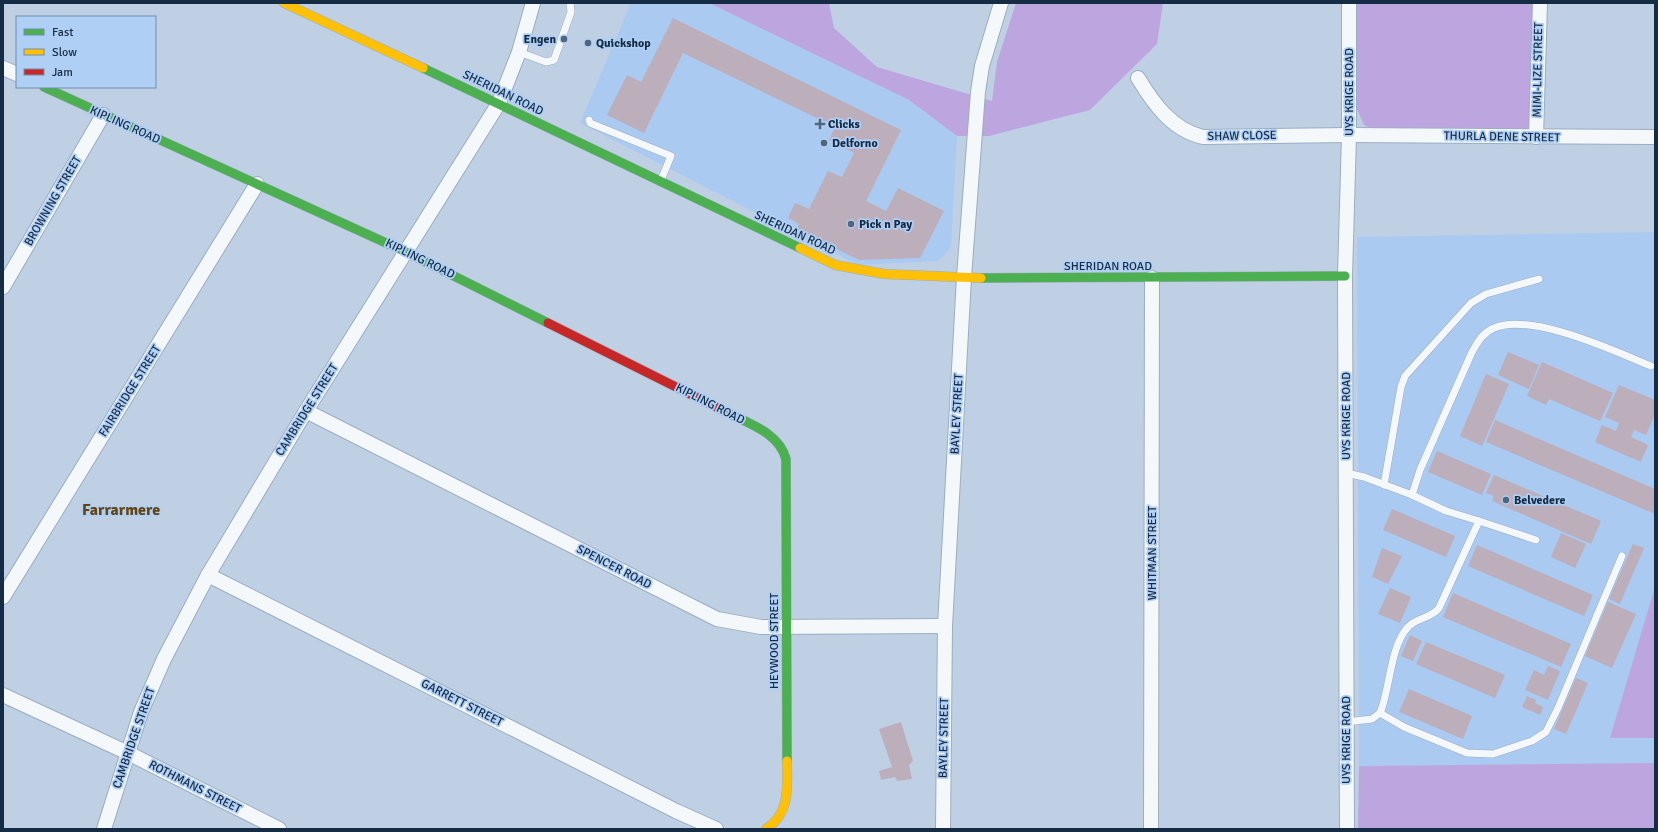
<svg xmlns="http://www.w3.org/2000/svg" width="1658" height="832" font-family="Signika,sans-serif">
  <rect width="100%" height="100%" fill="#bfd0e5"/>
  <g fill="#aacaf2">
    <path d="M 631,3 L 709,3 L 909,100 L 957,136 L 951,247 L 939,261 L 858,265 L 580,123 Z"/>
    <path d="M 1655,232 L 1655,764 L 1359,766 L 1357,237 Z"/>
  </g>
  <g fill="#bda6e0">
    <path d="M 709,3 L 829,3 L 834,28 L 877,67 L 992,101 L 997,62 L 1016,3 L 1163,3 L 1157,44 L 1090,110 L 989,136 L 957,136 L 909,100 Z"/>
    <path d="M 1357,3 L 1538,3 L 1530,128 L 1525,132 L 1375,130 L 1364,125 L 1356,107 Z"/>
    <path d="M 1655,587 L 1655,738 L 1610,738 Z"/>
    <path d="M 1655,763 L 1655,829 L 1358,829 L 1359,766 Z"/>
  </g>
  <g fill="#bcaebb">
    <path d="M 673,18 L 901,130 L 866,201 L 886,211 L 898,188 L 944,211 L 920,258 L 859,260 L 796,229 L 799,224 L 788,218 L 795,203 L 809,209 L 828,171 L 842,177 L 854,153 L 829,140 L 835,127 L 683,53 L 644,133 L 607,115 L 627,75 L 641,82 Z"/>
    <path d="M 1508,352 L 1539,365 L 1529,389 L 1498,375 Z"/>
    <path d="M 1542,362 L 1613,393 L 1600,421 L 1549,399 L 1546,405 L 1527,396 Z"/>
    <path d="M 1486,374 L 1509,384 L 1482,446 L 1460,436 Z"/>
    <path d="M 1619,385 L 1655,400 L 1655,414 L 1646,435 L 1634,430 L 1631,437 L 1648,445 L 1641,462 L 1595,442 L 1602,425 L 1616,431 L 1619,423 L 1605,417 Z"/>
    <path d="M 1495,420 L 1655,489 L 1655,514 L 1486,442 Z"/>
    <path d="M 1437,451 L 1491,474 L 1482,495 L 1428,472 Z"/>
    <path d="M 1494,475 L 1601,521 L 1591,544 L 1492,501 L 1494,496 L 1486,493 Z"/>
    <path d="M 1392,509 L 1455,536 L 1446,557 L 1383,530 Z"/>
    <path d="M 1561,533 L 1586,544 L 1575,568 L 1551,557 Z"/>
    <path d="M 1633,544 L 1644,548 L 1620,604 L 1609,599 Z"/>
    <path d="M 1477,545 L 1593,595 L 1584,616 L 1468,566 Z"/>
    <path d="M 1382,548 L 1402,556 L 1388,584 L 1372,577 Z"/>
    <path d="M 1390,588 L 1411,597 L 1400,623 L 1378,614 Z"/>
    <path d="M 1453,593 L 1571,644 L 1561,667 L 1443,617 Z"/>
    <path d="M 1608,602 L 1636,614 L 1612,668 L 1585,656 Z"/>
    <path d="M 1410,635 L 1422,641 L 1413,661 L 1401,656 Z"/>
    <path d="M 1426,642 L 1505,675 L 1495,698 L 1416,664 Z"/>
    <path d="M 1548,666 L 1560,671 L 1548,700 L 1525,690 L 1534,670 L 1544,675 Z"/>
    <path d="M 1576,678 L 1588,683 L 1566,734 L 1554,729 Z"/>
    <path d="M 1409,689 L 1472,716 L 1463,739 L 1399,712 Z"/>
    <path d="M 1527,696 L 1536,700 L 1535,703 L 1543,707 L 1540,715 L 1522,707 Z"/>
    <path d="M 901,722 L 913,761 L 909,765 L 912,779 L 897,781 L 895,777 L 881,780 L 879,771 L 892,767 L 879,729 Z"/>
  </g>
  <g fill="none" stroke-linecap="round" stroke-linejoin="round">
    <defs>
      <g id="lane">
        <path d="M 519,52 L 546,62 L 554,60 L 571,12 L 570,3"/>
        <path d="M 589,120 L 590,123 L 671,156 L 661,180"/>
        <path d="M 1346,473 L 1364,477 L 1412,495"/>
        <path d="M 1384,485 L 1401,387 L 1405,376 L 1471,303 L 1486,294 L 1539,279"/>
        <path d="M 1479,521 L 1536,540"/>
        <path d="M 1380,713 L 1404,727 L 1467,753 L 1493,754 L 1532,741 L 1546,732 L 1558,708 L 1622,556"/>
        <path d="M 1346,722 L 1372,719 L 1380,713 C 1390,690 1390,646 1408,627 C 1416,618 1432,618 1439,608 L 1479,521 L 1446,511 L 1412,495 L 1420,470 L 1472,352 C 1478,342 1482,333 1494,328 C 1531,312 1614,351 1651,366"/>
      </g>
      <g id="street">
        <path d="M 3,68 L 17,74"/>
        <path d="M 1138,78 C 1153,103 1172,130 1203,137 L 1349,135 L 1655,137"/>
        <path d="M 1536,137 L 1540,3"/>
        <path d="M 3,287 L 103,115"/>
        <path d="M 306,411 L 717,619 L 761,627 L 945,626"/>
        <path d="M 208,575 L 676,811 L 716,829"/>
        <path d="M 3,597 L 257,184"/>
        <path d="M 3,695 L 128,753 L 279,829"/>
        <path d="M 104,829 L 141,712 L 164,659 L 208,575 L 306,411 L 499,103 L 519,52 L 533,3"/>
        <path d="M 943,829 L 945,626 L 964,277 L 978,92 L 982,66 L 1001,3"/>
        <path d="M 1151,829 L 1152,278"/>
        <path d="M 1347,829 L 1345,276 L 1349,135 L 1349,3"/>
      </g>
      <g id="fast">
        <path d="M 423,68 L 800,248"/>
        <path d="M 44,87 L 406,252 L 548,323"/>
        <path d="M 981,278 L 1345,276"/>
        <path d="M 724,411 C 747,423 779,432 786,459 L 787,761"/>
      </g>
      <g id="slow">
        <path d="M 284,3 L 423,68"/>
        <path d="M 800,248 L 835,265 L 884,274 L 981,278"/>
        <path d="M 766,829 C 791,813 787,786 787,761"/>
      </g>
      <path id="jam" d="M 548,323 L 724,411"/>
    </defs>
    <use href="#lane" stroke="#9badc2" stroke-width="8"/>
    <use href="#street" stroke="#9badc2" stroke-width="16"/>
    <use href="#fast" stroke="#9badc2" stroke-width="10"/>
    <use href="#slow" stroke="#9badc2" stroke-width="10"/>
    <use href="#jam" stroke="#9badc2" stroke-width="10"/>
    <use href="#lane" stroke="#f5f8fb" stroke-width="7"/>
    <use href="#street" stroke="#f5f8fb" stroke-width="14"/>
    <use href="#fast" stroke="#4caf50" stroke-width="9"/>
    <use href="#slow" stroke="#ffc107" stroke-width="9"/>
    <use href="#jam" stroke="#c62828" stroke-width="9"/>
  </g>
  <g fill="#51657c" stroke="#afcff5" stroke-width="1.5">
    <circle cx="564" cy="39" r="4"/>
    <circle cx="588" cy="43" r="4"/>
    <path d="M818 118h4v4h4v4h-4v4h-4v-4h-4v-4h4z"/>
    <circle cx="824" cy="143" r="4"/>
    <circle cx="851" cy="224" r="4"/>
    <circle cx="1506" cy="500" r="4"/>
  </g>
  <g text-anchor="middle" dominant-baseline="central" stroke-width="3.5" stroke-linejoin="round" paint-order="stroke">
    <g font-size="12" font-weight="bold" fill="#162b44" stroke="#afcff5" text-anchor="start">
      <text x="556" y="39" text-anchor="end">Engen</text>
      <text x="596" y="43">Quickshop</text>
      <text x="828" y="124">Clicks</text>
      <text x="832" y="143">Delforno</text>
      <text x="859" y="224">Pick n Pay</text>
      <text x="1514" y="500">Belvedere</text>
    </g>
    <g font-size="12" fill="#162b44" stroke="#afcff5">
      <text transform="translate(1538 70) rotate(-89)">MIMI-LIZE STREET</text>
      <text transform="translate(1349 92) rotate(-90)">UYS KRIGE ROAD</text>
      <text transform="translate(503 93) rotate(26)">SHERIDAN ROAD</text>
      <text transform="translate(125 125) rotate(24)">KIPLING ROAD</text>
      <text transform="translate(1242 136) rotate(-1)">SHAW CLOSE</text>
      <text transform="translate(1502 137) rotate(1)">THURLA DENE STREET</text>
      <text transform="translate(53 201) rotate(-60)">BROWNING STREET</text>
      <text transform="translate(795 233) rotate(25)">SHERIDAN ROAD</text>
      <text transform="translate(420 259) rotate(26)">KIPLING ROAD</text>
      <text x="1108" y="266">SHERIDAN ROAD</text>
      <text transform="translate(130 391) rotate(-58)">FAIRBRIDGE STREET</text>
      <text transform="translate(710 404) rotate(27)">KIPLING ROAD</text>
      <text transform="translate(307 410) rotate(-58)">CAMBRIDGE STREET</text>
      <text transform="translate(957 414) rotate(-87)">BAYLEY STREET</text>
      <text transform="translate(1346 416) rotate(-90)">UYS KRIGE ROAD</text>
      <text transform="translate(1152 553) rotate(-90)">WHITMAN STREET</text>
      <text transform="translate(614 567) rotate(27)">SPENCER ROAD</text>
      <text transform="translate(774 641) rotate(-90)">HEYWOOD STREET</text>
      <text transform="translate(462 703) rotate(27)">GARRETT STREET</text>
      <text transform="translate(134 738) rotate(-71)">CAMBRIDGE STREET</text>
      <text transform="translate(944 738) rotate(-89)">BAYLEY STREET</text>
      <text transform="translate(1346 740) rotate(-90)">UYS KRIGE ROAD</text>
      <text transform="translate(195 787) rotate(27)">ROTHMANS STREET</text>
    </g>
    <g font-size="16" font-weight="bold" fill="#66440f" stroke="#afcff5">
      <text x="121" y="510">Farrarmere</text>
    </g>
  </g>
  <rect width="1658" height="832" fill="none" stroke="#162b44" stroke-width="8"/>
  <rect x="16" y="16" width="140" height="72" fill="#afcff5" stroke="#728dae"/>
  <rect x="24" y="29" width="20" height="6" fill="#4caf50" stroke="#728dae"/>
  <text x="52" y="36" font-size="12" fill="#162b44">Fast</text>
  <rect x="24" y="49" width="20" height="6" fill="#ffc107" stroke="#728dae"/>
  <text x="52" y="56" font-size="12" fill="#162b44">Slow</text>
  <rect x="24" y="69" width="20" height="6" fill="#c62828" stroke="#728dae"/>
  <text x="52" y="76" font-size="12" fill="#162b44">Jam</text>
</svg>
